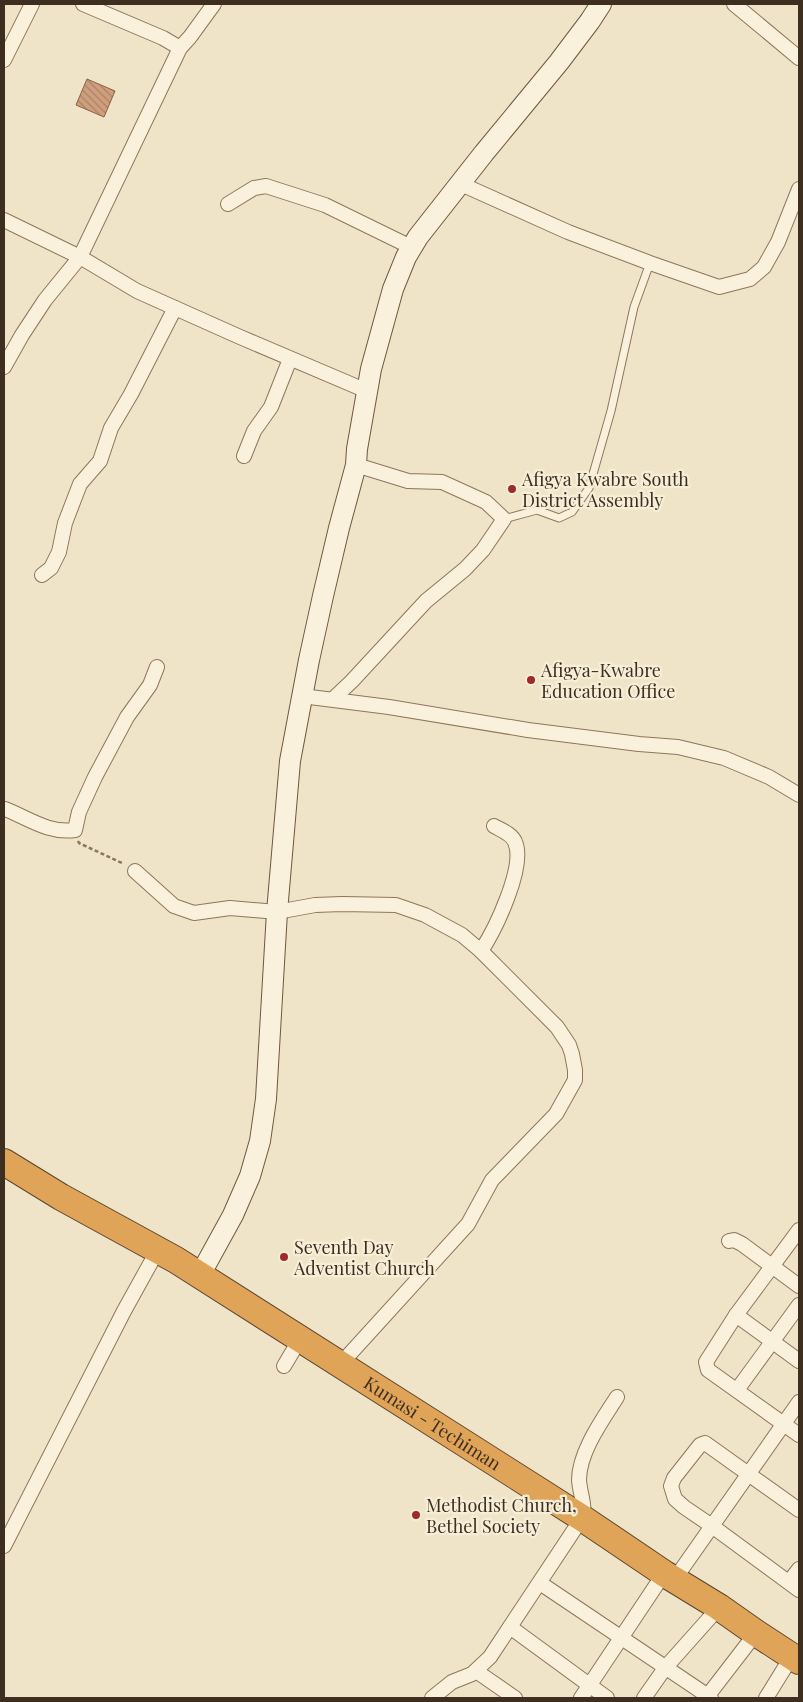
<svg xmlns="http://www.w3.org/2000/svg" width="803" height="1702" font-family="'Playfair Display',serif">
  <defs>
    <pattern id="building-back-hatch" width="6" height="6" patternUnits="userSpaceOnUse" patternTransform="scale(1.25)"><rect width="6" height="6" fill="#cf9f7d"/><path d="M-1 5l2 2M0 0l6 6M5-1l2 2" fill="none" stroke="#a98266"/></pattern>
  </defs>
  <rect width="100%" height="100%" fill="#f0e4c8"/>
  <path fill="url(#building-back-hatch)" stroke="#8d5f41" d="M 87,79 L 115,91 L 104,117 L 76,105 Z"/>
  <g fill="none" stroke-linecap="round" stroke-linejoin="round">
    <defs>
      <path id="lane" d="M 504,519 L 537,510 L 559,518 L 572,512 L 589,488 L 611,411 L 634,307 L 650,263"/>
      <g id="street">
        <path d="M 83,4 L 163,38 L 180,48"/>
        <path d="M 734,4 L 799,58"/>
        <path d="M 4,60 L 32,4"/>
        <path d="M 461,184 L 568,232 L 650,263 L 719,287 L 750,279 L 764,267 L 778,242 L 799,189"/>
        <path d="M 228,204 L 254,188 L 266,186 L 325,205 L 411,247"/>
        <path d="M 4,220 L 80,257 L 137,291 L 240,337 L 367,391"/>
        <path d="M 4,367 L 22,335 L 45,300 L 80,257 L 180,48 L 190,37 L 214,4"/>
        <path d="M 244,456 L 254,431 L 271,407 L 290,359"/>
        <path d="M 42,575 L 51,568 L 59,552 L 65,523 L 80,484 L 100,461 L 111,428 L 131,394 L 175,308"/>
        <path d="M 302,696 L 389,707 L 528,730 L 639,744 L 678,747 L 724,758 L 769,777 L 799,795"/>
        <path d="M 333,699 L 352,681 L 426,601 L 465,569 L 483,550 L 504,519 L 486,502 L 442,482 L 408,481 L 356,465"/>
        <path d="M 5,809 C 28,818 49,834 75,830 L 79,812 L 95,777 L 127,717 L 150,685 L 157,667"/>
        <path d="M 135,871 L 174,906 L 194,913 L 230,908 L 277,912 L 315,905 L 342,904 L 396,905 L 425,915 L 462,935 L 481,951 L 557,1027 L 569,1045 L 572,1054 L 575,1070 L 575,1080 L 556,1114 L 492,1180 L 468,1224 L 347,1357"/>
        <path d="M 481,951 C 495,930 526,866 515,842 C 512,834 501,830 494,826"/>
        <path d="M 799,1230 L 736,1315 L 706,1362 L 708,1370 L 799,1435"/>
        <path d="M 729,1241 L 734,1240 L 742,1244 L 799,1286"/>
        <path d="M 736,1315 L 799,1361"/>
        <path d="M 284,1366 L 303,1334"/>
        <path d="M 737,1390 L 799,1305"/>
        <path d="M 799,1510 L 705,1443 L 700,1445 L 674,1478 L 671,1486 L 675,1499 L 684,1507 L 712,1526 L 799,1590"/>
        <path d="M 4,1546 L 124,1311 L 160,1246"/>
        <path d="M 679,1573 L 799,1402"/>
        <path d="M 789,1582 L 799,1569"/>
        <path d="M 540,1583 L 711,1698"/>
        <path d="M 510,1627 L 607,1698"/>
        <path d="M 476,1671 L 515,1698"/>
        <path d="M 432,1698 L 452,1682 L 472,1674 L 490,1657 L 582,1518 C 586,1506 580,1494 579,1480 C 579,1452 603,1419 617,1397"/>
        <path d="M 581,1698 L 657,1584 L 665,1574"/>
        <path d="M 644,1698 L 665,1668 L 722,1604"/>
        <path d="M 706,1698 L 756,1633"/>
        <path d="M 766,1698 L 792,1656"/>
      </g>
      <path id="secondary" d="M 200,1275 L 233,1215 L 250,1176 L 260,1141 L 266,1099 L 277,912 L 290,761 L 309,660 L 323,596 L 339,528 L 356,465 L 357,449 L 371,369 L 393,289 L 406,257 L 418,237 L 484,153 L 559,62 L 590,21 L 601,4"/>
      <g id="highway">
        <path id="s1" d="M 4,1162 L 61,1197 L 176,1260 L 582,1518 L 665,1574 L 719,1607 L 756,1633 L 799,1661"/>
      </g>
    </defs>
    <use href="#lane" stroke="#8d765c" stroke-width="9"/>
    <use href="#street" stroke="#8d765c" stroke-width="16"/>
    <use href="#secondary" stroke="#6f573f" stroke-width="22"/>
    <use href="#highway" stroke="#5b4430" stroke-width="28"/>
    <path stroke="#8d765c" stroke-width="2.5" stroke-dasharray="4 2.5" stroke-linecap="butt" d="M 78,841 L 79,843 L 124,864"/>
    <use href="#lane" stroke="#faf1dc" stroke-width="7"/>
    <use href="#street" stroke="#faf1dc" stroke-width="14"/>
    <use href="#secondary" stroke="#faf1dc" stroke-width="20"/>
    <use href="#highway" stroke="#e0a458" stroke-width="26"/>
  </g>
  <g fill="#9e2a2b" stroke="#f7eed8" stroke-width="2">
    <circle cx="512" cy="489" r="5"/>
    <circle cx="531" cy="680" r="5"/>
    <circle cx="284" cy="1257" r="5"/>
    <circle cx="416" cy="1515" r="5"/>
  </g>
  <g text-anchor="middle" dominant-baseline="central" stroke-width="4.5" stroke-linejoin="round" paint-order="stroke">
    <g font-size="18" fill="#3d2e20" stroke="#f7eed8" text-anchor="start">
      <text x="522" y="479">Afigya Kwabre South<tspan x="522" dy="21">District Assembly</tspan></text>
      <text x="541" y="670">Afigya-Kwabre<tspan x="541" dy="21">Education Office</tspan></text>
      <text x="294" y="1247">Seventh Day<tspan x="294" dy="21">Adventist Church</tspan></text>
      <text x="426" y="1505">Methodist Church,<tspan x="426" dy="21">Bethel Society</tspan></text>
    </g>
    <g font-size="18" fill="#3d2e20" stroke="#f7eed8">
      <text stroke="none"><textPath href="#s1" startOffset="502">Kumasi - Techiman</textPath></text>
    </g>
  </g>
  <rect width="803" height="1702" fill="none" stroke="#3d2e20" stroke-width="10"/>
</svg>
